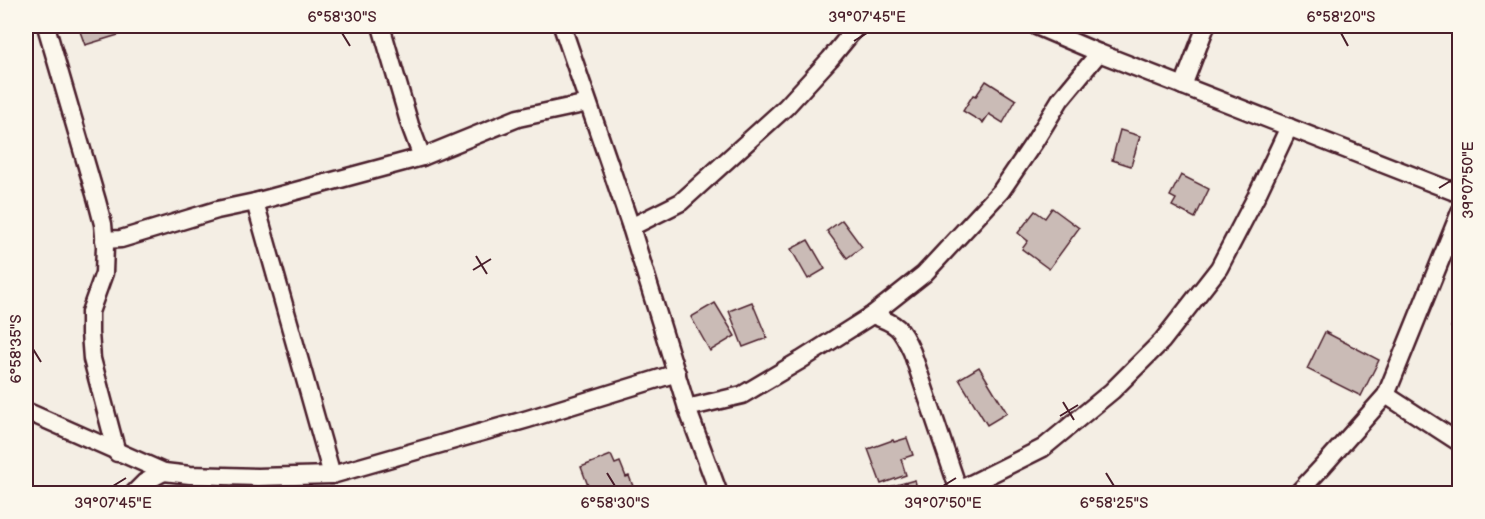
<svg xmlns="http://www.w3.org/2000/svg" width="1485" height="519" font-family="'Balsamiq Sans',sans-serif">
  <rect width="100%" height="100%" fill="#f4eee4"/>
  <filter id="ink" filterUnits="userSpaceOnUse"><feTurbulence type="fractalNoise" baseFrequency=".0167" numOctaves="2"/><feDisplacementMap in="SourceGraphic" scale="12" xChannelSelector="R" yChannelSelector="G"/><feConvolveMatrix kernelMatrix="1 2 1 2 8 2 1 2 1" color-interpolation-filters="sRGB"/></filter>
  <g filter="url(#ink)">
    <g fill="#cabbb6" stroke="#4a1f2b" stroke-width="1.5">
      <path d="M 78,26 L 148,26 L 85,45 Z"/>
      <path d="M 986,81 L 1016,100 L 1003,123 L 989,114 L 983,123 L 963,111 L 973,95 L 976,96 Z"/>
      <path d="M 1120,130 L 1140,136 L 1131,166 L 1112,160 Z"/>
      <path d="M 1181,175 L 1209,189 L 1195,218 L 1172,206 L 1176,199 L 1170,196 Z"/>
      <path d="M 1052,208 L 1079,228 L 1049,269 L 1022,249 L 1028,241 L 1018,233 L 1035,211 L 1045,218 Z"/>
      <path d="M 842,220 L 862,247 L 847,258 L 827,231 Z"/>
      <path d="M 808,240 L 825,269 L 808,279 L 791,249 Z"/>
      <path d="M 752,302 L 767,338 L 743,347 L 729,311 Z"/>
      <path d="M 715,303 L 735,336 L 710,351 L 691,317 Z"/>
      <path d="M 1459,309 L 1460,309 L 1460,330 L 1451,327 Z"/>
      <path d="M 1325,332 L 1379,360 L 1361,396 L 1307,369 Z"/>
      <path d="M 979,367 L 1007,413 L 987,425 L 959,379 Z"/>
      <path d="M 907,438 L 913,455 L 901,459 L 906,475 L 881,484 L 868,449 L 893,440 L 894,442 Z"/>
      <path d="M 611,455 L 615,464 L 620,462 L 626,477 L 629,476 L 636,494 L 584,494 L 590,491 L 581,467 Z"/>
      <path d="M 915,480 L 918,494 L 867,493 Z"/>
    </g>
    <g fill="none" stroke-linecap="round" stroke-linejoin="round">
      <defs>
        <g id="street">
          <path d="M 46,26 L 97,201 L 103,224 L 105,246 L 104,273 L 90,312 L 90,333 L 92,359 L 117,453"/>
          <path d="M 381,26 L 410,125 L 422,157"/>
          <path d="M 562,26 L 631,227 L 687,408 L 719,494"/>
          <path d="M 1036,26 L 1099,53 L 1460,194"/>
          <path d="M 1183,86 L 1206,26"/>
          <path d="M 255,202 L 332,475"/>
          <path d="M 631,227 L 681,202 L 786,107 L 830,59 L 857,26"/>
          <path d="M 104,240 L 121,239 L 217,210 L 255,202 L 422,157 L 518,118 L 588,103"/>
          <path d="M 872,315 C 898,324 901,328 912,352 L 960,494"/>
          <path d="M 1386,395 L 1460,443"/>
          <path d="M 687,408 L 742,395 L 801,360 L 872,315 L 924,274 L 1001,191 L 1035,141 L 1060,100 L 1099,53"/>
          <path d="M 26,411 L 164,472 L 190,475 L 258,477 L 332,475 L 528,419 L 677,373"/>
          <path d="M 959,490 L 1043,448 L 1112,391 L 1162,341 L 1219,268 L 1256,197 L 1289,127"/>
          <path d="M 133,494 L 145,482 L 164,472"/>
          <path d="M 1297,494 L 1324,465 L 1386,395 L 1460,212"/>
        </g>
      </defs>
      <use href="#street" stroke="#4a1f2b" stroke-width="21"/>
      <use href="#street" stroke="#fbf7ec" stroke-width="16"/>
    </g>
  </g>
  <path fill="none" stroke="#4a1f2b" stroke-width="2" d="M 342,33 L 350,46M 1341,33 L 1348,46M 854,41 L 867,33M 1439,188 L 1452,180M 476,256 L 487,274M 473,270 L 491,259M 33,349 L 41,362M 1063,402 L 1074,420M 1060,416 L 1078,405M 607,473 L 615,486M 1106,473 L 1114,486M 113,486 L 126,478M 943,486 L 956,478"/>
  <rect width="1485" height="519" fill="none" stroke="#fbf7ec" stroke-width="66"/>
  <rect x="33" y="33" width="1419" height="453" fill="none" stroke="#4a1f2b" stroke-width="2"/>
  <g font-size="15" text-anchor="middle" fill="#4a1f2b">
    <text x="342" y="22">6°58'30"S</text>
    <text x="867" y="22">39°07'45"E</text>
    <text x="1341" y="22">6°58'20"S</text>
    <text transform="translate(1468 180) rotate(-90)" y="5">39°07'50"E</text>
    <text transform="translate(16 349) rotate(-90)" y="5">6°58'35"S</text>
    <text x="113" y="508">39°07'45"E</text>
    <text x="615" y="508">6°58'30"S</text>
    <text x="943" y="508">39°07'50"E</text>
    <text x="1114" y="508">6°58'25"S</text>
  </g>
</svg>
